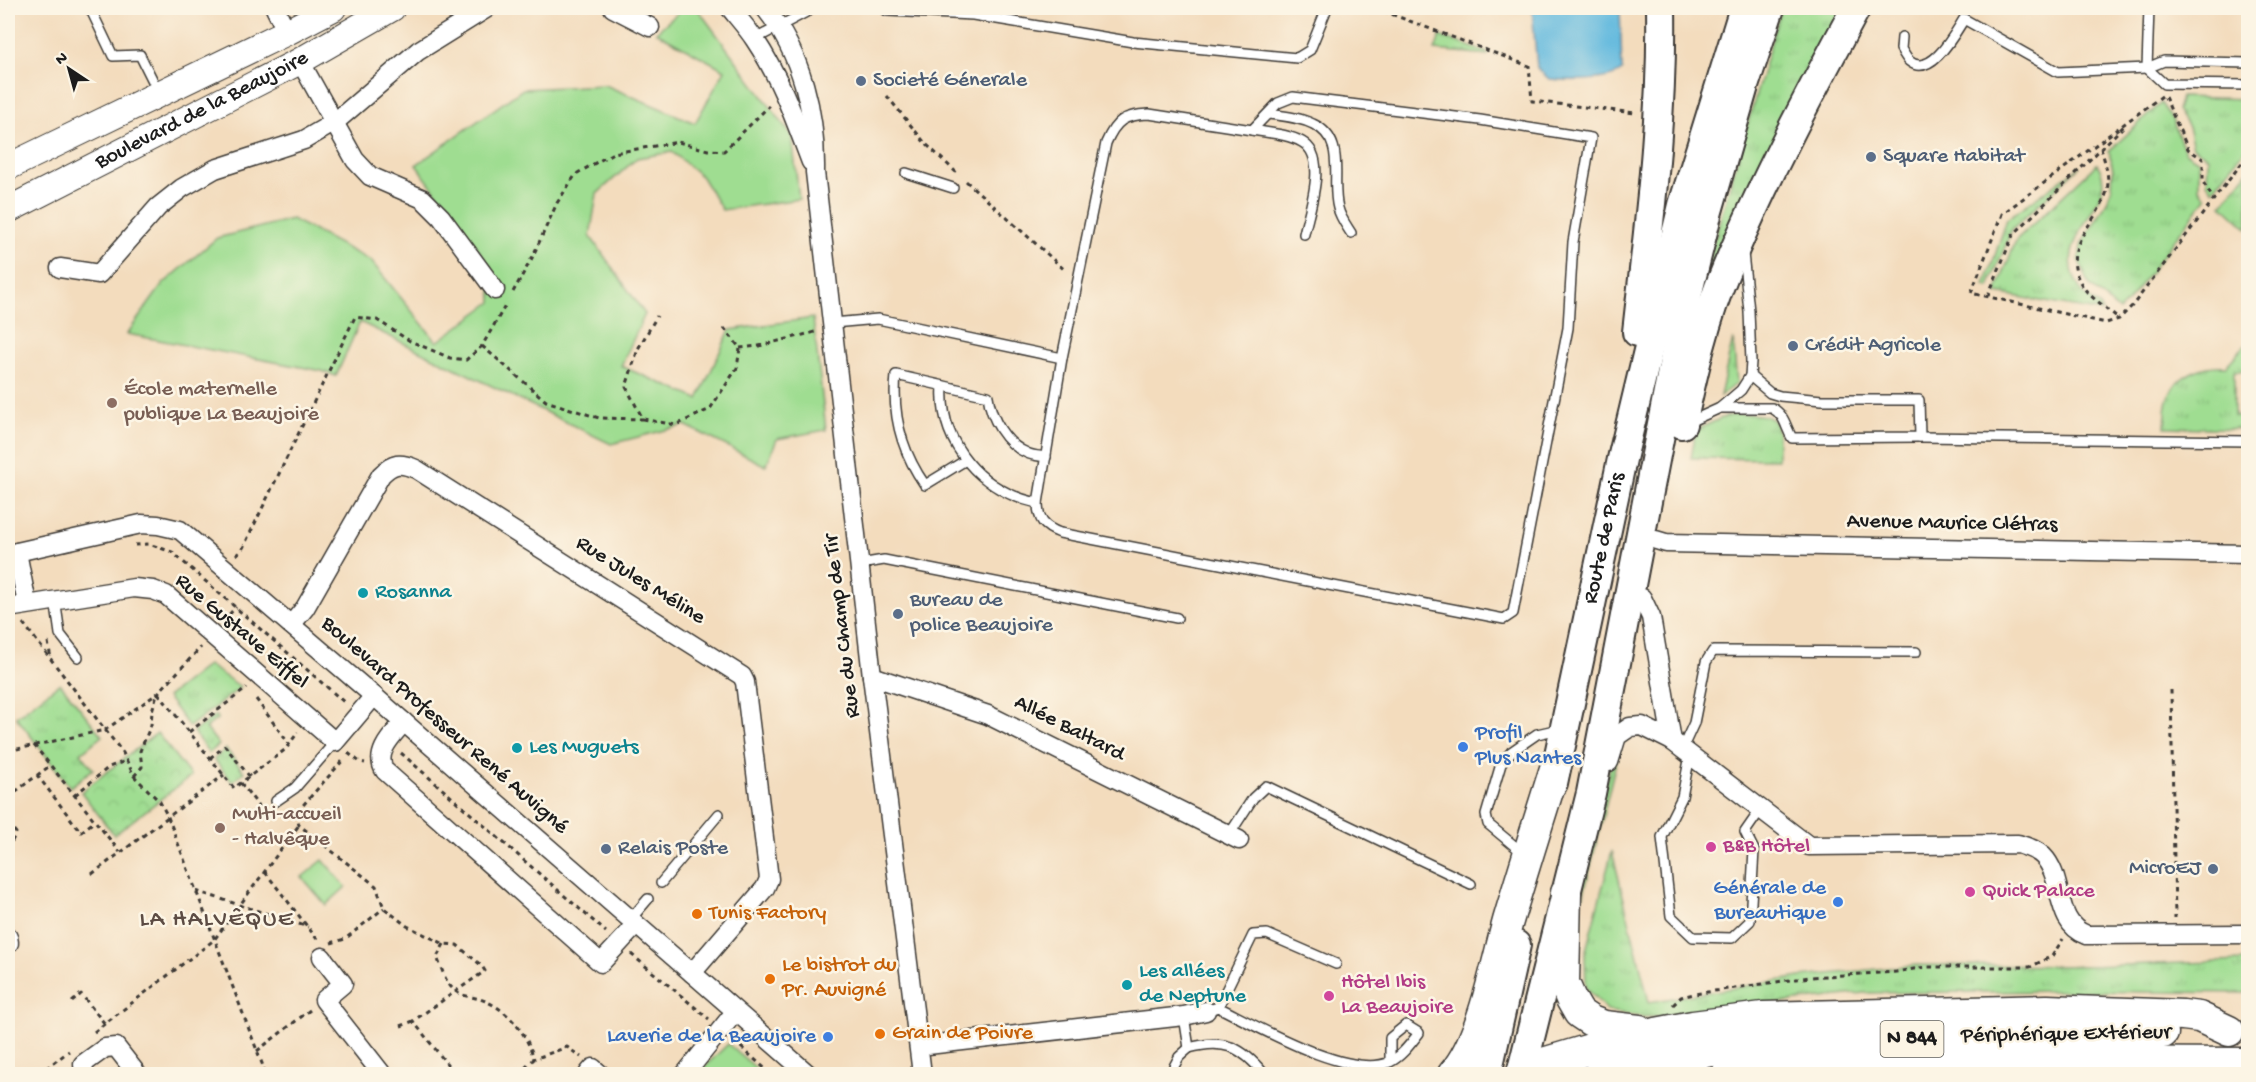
<svg xmlns="http://www.w3.org/2000/svg" width="2256" height="1082" font-family="'Gochi Hand',sans-serif">
  <defs>
    <pattern id="grass-tufts" width="24" height="20" patternUnits="userSpaceOnUse" patternTransform="scale(1.5)"><rect width="24" height="20" fill="#9fdd91"/><path d="M3 7l-1-3M5 7V3M7 7l1-3M15 17l-1-3M17 17v-4M19 17l1-3" fill="none" stroke="#88bd7c"/></pattern>
    <pattern id="park-crowns" width="20" height="18" patternUnits="userSpaceOnUse" patternTransform="scale(1.5)"><rect width="20" height="18" fill="#9fdd91"/><path d="M2 6a3 3 0 1 1 6 0M12 15a3 3 0 1 1 6 0" fill="none" stroke="#88bd7c"/></pattern>
  </defs>
  <rect width="100%" height="100%" fill="#fcf5e5"/>
  <filter id="ink" filterUnits="userSpaceOnUse"><feTurbulence type="fractalNoise" baseFrequency=".0167" numOctaves="2"/><feDisplacementMap in="SourceGraphic" scale="12" xChannelSelector="R" yChannelSelector="G"/><feConvolveMatrix kernelMatrix="1 2 1 2 8 2 1 2 1" color-interpolation-filters="sRGB"/></filter>
  <filter id="wash" filterUnits="userSpaceOnUse"><feTurbulence type="fractalNoise" baseFrequency=".008" numOctaves="4" result="noise"/><feDisplacementMap in="SourceGraphic" scale="24" xChannelSelector="R" yChannelSelector="G"/><feGaussianBlur stdDeviation="1.35" result="paint"/><feColorMatrix in="noise" values="0 0 0 0 0 0 0 0 0 0 0 0 0 0 0 0 0 1.4 0 .05"/><feComposite in="paint" operator="in"/></filter>
  <g filter="url(#wash)">
    <rect width="100%" height="100%" fill="#f3dcbd"/>
    <g fill="url(#grass-tufts)" stroke="#5e7c56" stroke-width="1.5">
      <path d="M 1781,8 L 1847,8 L 1710,298 L 1698,296 Z"/>
      <path d="M 1440,36 L 1488,53 L 1488,55 L 1435,50 Z"/>
      <path d="M 2181,97 L 2248,99 L 2248,146 L 2213,190 L 2207,182 L 2208,157 L 2193,147 L 2188,127 L 2177,110 Z"/>
      <path d="M 2161,103 L 2172,119 L 2185,152 L 2199,161 L 2199,188 L 2206,198 L 2127,303 L 2119,311 L 2090,286 L 2079,261 L 2081,245 L 2107,202 L 2112,187 L 2113,170 L 2109,151 Z"/>
      <path d="M 2097,164 C 2124,203 2046,236 2080,289 C 2084,296 2095,302 2101,308 L 2102,312 L 1996,293 L 2016,240 Z"/>
      <path d="M 2080,166 L 2012,229 L 1989,287 L 1985,286 L 2007,219 Z"/>
      <path d="M 2248,171 L 2248,229 L 2222,205 Z"/>
      <path d="M 1733,339 L 1737,383 L 1720,396 Z"/>
      <path d="M 2248,342 L 2247,371 L 2234,371 L 2234,416 L 2247,418 L 2248,429 L 2165,427 C 2166,417 2165,405 2170,394 C 2178,374 2205,364 2226,366 Z"/>
      <path d="M 1737,414 C 1781,414 1778,419 1778,459 L 1691,458 L 1696,430 L 1722,418 Z"/>
      <path d="M 208,665 L 241,687 L 189,727 L 167,697 Z"/>
      <path d="M 60,683 L 102,736 L 81,753 L 93,769 L 70,787 L 16,717 Z"/>
      <path d="M 216,715 L 218,718 L 206,728 L 219,745 L 209,753 L 193,732 Z"/>
      <path d="M 1621,742 L 1583,897 L 1583,876 L 1615,747 Z"/>
      <path d="M 226,749 L 244,772 L 232,782 L 214,759 Z"/>
      <path d="M 1612,851 L 1649,1002 L 1800,977 L 1916,965 L 2089,966 L 2248,961 L 2248,993 L 2067,991 L 1864,993 L 1671,1016 L 1643,1017 L 1608,1011 L 1586,988 L 1585,954 Z"/>
    </g>
    <path fill="url(#park-crowns)" stroke="#5e7c56" stroke-width="1.5" d="M 157,733 L 191,776 L 114,835 L 81,792 Z"/>
    <g fill="#9fdd91" stroke="#5e7c56" stroke-width="1.5">
      <path d="M 684,8 L 697,8 L 792,136 L 799,199 L 722,210 L 702,177 L 672,152 L 637,158 L 597,194 L 590,236 L 645,314 L 621,366 L 698,399 L 730,330 L 813,318 L 826,430 L 777,439 L 766,466 L 685,425 L 611,444 L 360,322 L 336,376 L 322,371 L 127,334 L 163,284 L 217,238 L 292,219 L 371,261 L 437,342 L 492,302 L 490,266 L 416,165 L 523,89 L 605,85 L 695,123 L 725,70 L 656,32 Z"/>
      <path d="M 323,860 L 346,887 L 326,905 L 302,877 Z"/>
      <path d="M 728,1044 L 763,1074 L 697,1074 Z"/>
    </g>
    <path fill="#62b9de" stroke="#3f6a7d" stroke-width="1.5" d="M 1532,8 L 1620,8 L 1622,71 C 1608,82 1568,81 1549,79 L 1537,68 Z"/>
  </g>
  <g filter="url(#ink)">
    <g fill="none" stroke-linecap="round" stroke-linejoin="round">
      <defs>
        <g id="service">
          <path d="M 90,8 L 113,56 L 140,55 L 158,91"/>
          <path d="M 883,8 L 887,11 L 973,15 L 1133,42 L 1297,58 L 1310,50 L 1327,8"/>
          <path d="M 2149,8 L 2147,68 L 2164,84 L 2248,85"/>
          <path d="M 1902,37 L 1901,49 C 1903,52 1906,58 1909,61 C 1931,79 1955,33 1964,19 L 2058,72 L 2147,68 L 2164,61 L 2248,63"/>
          <path d="M 755,39 L 814,8"/>
          <path d="M 1293,97 L 1480,120 L 1591,138 L 1573,242 L 1568,328 L 1513,613 L 1504,619 L 1060,533 C 1044,527 1038,520 1038,503 L 1062,358 L 1106,143 C 1116,120 1124,115 1149,114 L 1252,130 L 1278,103 Z"/>
          <path d="M 1268,114 C 1283,116 1299,117 1313,124 C 1348,140 1330,180 1338,208 C 1340,217 1346,225 1351,233"/>
          <path d="M 1252,130 C 1269,133 1288,134 1302,142 C 1329,157 1309,210 1304,234"/>
          <path d="M 906,173 L 953,188"/>
          <path d="M 833,323 L 878,319 L 1062,358"/>
          <path d="M 943,386 C 939,444 982,492 1038,503"/>
          <path d="M 1720,408 L 1772,408 C 1785,415 1785,426 1792,438 L 1920,437 L 1919,400 L 1822,400 L 1780,396 L 1770,393 L 1750,376"/>
          <path d="M 1689,422 L 1720,408 L 1741,390 L 1750,376 L 1751,362 L 1749,311 L 1743,253"/>
          <path d="M 1920,437 L 2248,441"/>
          <path d="M 966,460 L 925,485 C 902,452 892,414 896,375 L 988,396 C 991,418 1005,444 1027,453 C 1033,456 1040,456 1046,457"/>
          <path d="M 860,564 L 884,560 L 1177,618"/>
          <path d="M 55,599 L 60,634 L 78,657"/>
          <path d="M 1682,749 L 1694,723 L 1706,662 L 1713,651 L 1916,652"/>
          <path d="M 1690,755 L 1682,797 L 1662,837 L 1671,916 L 1693,937 L 1732,938 L 1750,921 L 1754,850 L 1745,832 L 1761,809"/>
          <path d="M 276,801 L 295,788 L 335,742"/>
          <path d="M 1229,835 L 1253,798 L 1266,786 L 1471,884"/>
          <path d="M 1523,853 L 1488,824 L 1486,815 L 1501,764 L 1511,752 L 1537,734 L 1559,729"/>
          <path d="M 661,883 L 719,814"/>
          <path d="M 630,920 L 648,899"/>
          <path d="M 1218,1007 L 1253,935 L 1267,934 L 1336,964"/>
          <path d="M 1206,1011 L 1218,1007 C 1257,1026 1349,1080 1390,1062 C 1402,1056 1411,1043 1419,1033 L 1406,1025 L 1390,1038 L 1390,1062"/>
          <path d="M 1184,1016 L 1189,1048 C 1224,1038 1242,1047 1264,1074"/>
          <path d="M 1170,1074 L 1179,1057 L 1189,1048"/>
        </g>
        <g id="minor">
          <path d="M 275,8 L 287,32"/>
          <path d="M 613,8 L 650,27"/>
          <path d="M 730,8 C 738,18 748,29 755,40 C 780,77 795,120 811,162"/>
          <path d="M 765,8 C 802,54 816,113 815,172 L 872,676 L 922,1074"/>
          <path d="M 300,61 L 355,160 L 370,176 L 423,199 L 441,217 L 495,290"/>
          <path d="M 60,268 L 99,274 L 158,207 L 182,188 L 215,169 L 304,140 L 335,122 L 418,51 L 487,8"/>
          <path d="M 1656,540 L 1666,543 L 2248,554"/>
          <path d="M 17,552 L 27,604"/>
          <path d="M 8,554 L 141,524 L 158,525 L 180,530 L 374,696 L 808,1074"/>
          <path d="M 1642,598 L 1651,617 L 1672,741"/>
          <path d="M 8,608 L 134,588 L 153,590 L 166,595 L 335,742 L 374,696"/>
          <path d="M 291,625 L 305,608 L 381,475 C 393,463 400,462 416,469 L 742,676 L 745,682 L 769,879 L 765,888 L 692,973"/>
          <path d="M 872,676 L 988,715 L 1239,840"/>
          <path d="M 404,722 C 393,735 373,753 385,771 L 601,963 L 636,925"/>
          <path d="M 1609,762 L 1617,736 L 1630,727 L 1642,726 L 1672,741 L 1809,846 L 2018,844 C 2027,847 2036,849 2043,856 C 2065,878 2053,923 2087,935 L 2248,934"/>
          <path d="M 8,937 L 9,943"/>
          <path d="M 322,957 L 343,984 L 324,1000 L 382,1074"/>
          <path d="M 919,1046 L 1184,1016 L 1206,1011"/>
          <path d="M 84,1074 L 83,1064 L 105,1048 L 116,1047 L 137,1074"/>
          <path d="M 588,1074 L 593,1068 L 600,1074"/>
          <path d="M 685,1074 L 735,1012"/>
        </g>
        <g id="secondary">
          <path d="M 8,167 L 287,32 L 333,8"/>
          <path id="s1" d="M 8,210 L 300,61 L 392,8"/>
        </g>
        <g id="primary">
          <path d="M 1637,332 C 1649,224 1663,116 1661,8"/>
          <path d="M 1682,424 C 1693,373 1705,319 1726,270 C 1764,180 1810,93 1856,8"/>
          <path id="s2" d="M 1553,783 L 1622,459 L 1683,205 L 1744,8"/>
          <path d="M 1487,1074 L 1516,945"/>
          <path d="M 1521,1074 L 1591,793 L 1685,304 L 1708,211 L 1744,86 L 1770,8"/>
        </g>
        <g id="trunk">
          <path d="M 1566,893 L 1564,983 L 1571,999 L 1579,1013 L 1591,1021 L 1604,1026 L 1639,1030"/>
          <path d="M 1523,1069 L 1604,1045 L 1656,1033 L 1693,1026 L 1763,1017 L 2047,1010 L 2183,1015 L 2199,1017 L 2229,1031"/>
          <path d="M 1453,1074 C 1482,1042 1496,964 1508,921 C 1524,867 1541,813 1558,759"/>
          <path d="M 1599,1074 C 1655,1059 1710,1050 1768,1044 L 2163,1033"/>
          <path d="M 1727,1074 C 1795,1068 1862,1066 1931,1065 C 2037,1062 2143,1062 2248,1063"/>
        </g>
      </defs>
      <use href="#service" stroke="#3c3934" stroke-width="12"/>
      <use href="#minor" stroke="#3c3934" stroke-width="21"/>
      <use href="#secondary" stroke="#3c3934" stroke-width="28"/>
      <use href="#primary" stroke="#3c3934" stroke-width="32"/>
      <use href="#trunk" stroke="#3c3934" stroke-width="33"/>
      <g stroke="#3c3934" stroke-width="3" stroke-dasharray="4.5 4.5" stroke-linecap="butt">
        <path d="M 1375,8 L 1529,66 L 1532,101 L 1635,113"/>
        <path d="M 887,96 L 925,143 L 959,175"/>
        <path d="M 2162,96 L 2002,214 L 1971,293 L 2106,323 L 2119,319 L 2132,306 L 2248,155"/>
        <path d="M 2165,97 L 2188,149 L 2203,159 L 2203,182 L 2214,200"/>
        <path d="M 2101,148 C 2105,163 2111,179 2106,194 C 2094,228 2058,248 2083,287 C 2091,298 2107,308 2118,318"/>
        <path d="M 966,181 L 1066,271"/>
        <path d="M 513,292 L 532,258 L 557,203 L 576,174 L 613,153 L 678,142 L 708,150 L 724,151 L 769,106"/>
        <path d="M 1988,296 L 2013,235 L 2126,124"/>
        <path d="M 482,346 L 546,401 L 599,418 L 643,419 L 626,387 L 638,349 L 657,316"/>
        <path d="M 740,348 L 759,346 L 815,332"/>
        <path d="M 643,419 L 676,425 L 710,409 L 737,368 L 740,348 L 724,328"/>
        <path d="M 135,545 L 149,544 L 172,552 L 344,702"/>
        <path d="M 236,555 L 242,550 L 355,317 L 377,320 L 410,341 L 450,358 L 466,360 L 482,346 L 505,306"/>
        <path d="M 223,621 L 236,607"/>
        <path d="M 23,623 L 123,753 L 134,776 L 160,802 L 168,817 L 266,1074"/>
        <path d="M 48,642 L 51,659"/>
        <path d="M 2171,690 L 2175,918"/>
        <path d="M 158,693 L 234,788 L 286,749 L 298,732"/>
        <path d="M 256,699 L 289,744"/>
        <path d="M 189,732 L 247,688"/>
        <path d="M 34,745 L 120,852"/>
        <path d="M 8,751 L 105,730 L 158,693 L 201,647"/>
        <path d="M 348,753 L 360,762 L 365,763"/>
        <path d="M 401,753 L 606,932"/>
        <path d="M 210,758 L 225,746 L 250,777"/>
        <path d="M 37,775 L 81,832 L 95,821"/>
        <path d="M 134,776 L 142,767 L 140,751 L 151,725 L 152,711 L 157,694"/>
        <path d="M 241,783 L 266,816 L 274,815"/>
        <path d="M 75,795 L 109,767 L 126,761"/>
        <path d="M 8,797 L 51,765"/>
        <path d="M 296,813 L 299,825 L 376,886 L 384,908 L 407,926 L 444,944 L 457,945 L 482,966 L 485,971 L 413,1021 L 455,1074"/>
        <path d="M 280,815 L 296,813 L 345,758"/>
        <path d="M 8,823 L 16,833 L 11,843 L 8,844"/>
        <path d="M 2158,869 L 2189,869"/>
        <path d="M 265,872 L 317,939"/>
        <path d="M 92,874 L 224,775"/>
        <path d="M 196,891 L 308,927"/>
        <path d="M 331,943 L 345,939 L 384,908"/>
        <path d="M 444,944 L 437,957 C 442,969 445,982 454,990 C 460,996 473,997 480,999 C 507,1008 527,1033 534,1059"/>
        <path d="M 631,954 L 709,1019"/>
        <path d="M 72,1002 L 81,994 L 105,1024"/>
        <path d="M 1673,1005 L 1681,997 L 1694,994 L 1810,977 L 1896,972 L 1926,967 L 2030,967 L 2052,956 L 2063,939"/>
        <path d="M 401,1026 L 413,1021"/>
        <path d="M 94,1032 L 214,940 L 299,825"/>
        <path d="M 734,1041 L 771,1074"/>
        <path d="M 257,1051 L 310,1010"/>
        <path d="M 39,1074 L 69,1051"/>
        <path d="M 519,1074 L 534,1059 L 567,1047 L 581,1057"/>
      </g>
      <use href="#service" stroke="#fff" stroke-width="9"/>
      <use href="#minor" stroke="#fff" stroke-width="18"/>
      <use href="#secondary" stroke="#fff" stroke-width="26"/>
      <use href="#primary" stroke="#fff" stroke-width="28"/>
      <use href="#trunk" stroke="#fff" stroke-width="30"/>
    </g>
  </g>
  <g fill="#5c6f8a" stroke="#fcf5e5" stroke-width="2">
    <circle cx="861" cy="81" r="6"/>
    <circle cx="1871" cy="157" r="6"/>
    <circle cx="1793" cy="346" r="6"/>
    <circle cx="898" cy="614" r="6"/>
    <circle cx="606" cy="849" r="6"/>
    <circle cx="2213" cy="869" r="6"/>
  </g>
  <g fill="#8d6e63" stroke="#fcf5e5" stroke-width="2">
    <circle cx="112" cy="403" r="6"/>
    <circle cx="220" cy="828" r="6"/>
  </g>
  <g fill="#0f9aa8" stroke="#fcf5e5" stroke-width="2">
    <circle cx="363" cy="593" r="6"/>
    <circle cx="517" cy="748" r="6"/>
    <circle cx="1127" cy="985" r="6"/>
  </g>
  <g fill="#3f7fe0" stroke="#fcf5e5" stroke-width="2">
    <circle cx="1463" cy="747" r="6"/>
    <circle cx="1838" cy="902" r="6"/>
    <circle cx="828" cy="1037" r="6"/>
  </g>
  <g fill="#d1479c" stroke="#fcf5e5" stroke-width="2">
    <circle cx="1711" cy="847" r="6"/>
    <circle cx="1970" cy="892" r="6"/>
    <circle cx="1329" cy="996" r="6"/>
  </g>
  <g fill="#e8710a" stroke="#fcf5e5" stroke-width="2">
    <circle cx="697" cy="914" r="6"/>
    <circle cx="770" cy="979" r="6"/>
    <circle cx="880" cy="1034" r="6"/>
  </g>
  <g text-anchor="middle" dominant-baseline="central" stroke-width="5" stroke-linejoin="round" paint-order="stroke">
    <rect fill="#fcf5e5" stroke="#5f5d58" stroke-width="1.5" x="1880.5" y="1021" width="63" height="36" rx="4.5"/>
    <g font-size="21" font-weight="bold" fill="#1c1c1c">
      <text x="1912" y="1039">N 844</text>
    </g>
    <g font-size="22" fill="#4e5e75" stroke="#fcf5e5" text-anchor="start">
      <text x="873" y="81">Societé Génerale</text>
      <text x="1883" y="157">Square Habitat</text>
      <text x="1805" y="346">Crédit Agricole</text>
      <text x="910" y="601">Bureau de<tspan x="910" dy="25">police Beaujoire</tspan></text>
      <text x="618" y="849">Relais Poste</text>
      <text x="2201" y="869" text-anchor="end">MicroEJ</text>
    </g>
    <g font-size="22" fill="#1c1c1c" stroke="#fcf5e5">
      <text stroke="none"><textPath href="#s1" startOffset="218">Boulevard de la Beaujoire</textPath></text>
      <text transform="translate(1952 524) rotate(1)">Avenue Maurice Clétras</text>
      <text stroke="none"><textPath href="#s2" startOffset="250">Route de Paris</textPath></text>
      <text transform="translate(640 581) rotate(32)">Rue Jules Méline</text>
      <text transform="translate(843 626) rotate(-97)">Rue du Champ de Tir</text>
      <text transform="translate(241 632) rotate(40)">Rue Gustave Eiffel</text>
      <text transform="translate(444 726) rotate(41)">Boulevard Professeur René Auvigné</text>
      <text transform="translate(1069 729) rotate(27)">Allée Baltard</text>
      <text transform="translate(2066 1035) rotate(-1)">Périphérique Extérieur</text>
    </g>
    <g font-size="22" fill="#785e54" stroke="#fcf5e5" text-anchor="start">
      <text x="124" y="390">École maternelle<tspan x="124" dy="25">publique La Beaujoire</tspan></text>
      <text x="232" y="815">Multi-accueil<tspan x="232" dy="25">- Halvêque</tspan></text>
    </g>
    <g font-size="22" fill="#0d838f" stroke="#fcf5e5" text-anchor="start">
      <text x="375" y="593">Rosanna</text>
      <text x="529" y="748">Les Muguets</text>
      <text x="1139" y="972">Les allées<tspan x="1139" dy="25">de Neptune</tspan></text>
    </g>
    <g font-size="22" fill="#366cbe" stroke="#fcf5e5" text-anchor="end">
      <text x="1475" y="734" text-anchor="start">Profil<tspan x="1475" dy="25">Plus Nantes</tspan></text>
      <text x="1826" y="889">Générale de<tspan x="1826" dy="25">Bureautique</tspan></text>
      <text x="816" y="1037">Laverie de la Beaujoire</text>
    </g>
    <g font-size="22" fill="#b23c85" stroke="#fcf5e5" text-anchor="start">
      <text x="1723" y="847">B&amp;B Hôtel</text>
      <text x="1982" y="892">Quick Palace</text>
      <text x="1341" y="983">Hôtel Ibis<tspan x="1341" dy="25">La Beaujoire</tspan></text>
    </g>
    <g font-size="22" fill="#c56008" stroke="#fcf5e5" text-anchor="start">
      <text x="709" y="914">Tunis Factory</text>
      <text x="782" y="966">Le bistrot du<tspan x="782" dy="25">Pr. Auvigné</tspan></text>
      <text x="892" y="1034">Grain de Poivre</text>
    </g>
    <g font-size="24" letter-spacing="1.5" fill="#5c4c44" stroke="#fcf5e5">
      <text x="217" y="920">LA HALVÊQUE</text>
    </g>
  </g>
  <rect width="2256" height="1082" fill="none" stroke="#fcf5e5" stroke-width="30"/>
  <g transform="translate(69 69) rotate(324)" stroke="#fcf5e5" stroke-width="4.5" paint-order="stroke">
  <path d="M0-4.5L10 22L0 15L-10 22Z" fill="#1c1c1c"/>
  <text y="-9" font-size="16" font-weight="bold" text-anchor="middle" fill="#1c1c1c">N</text>
  </g>
</svg>
